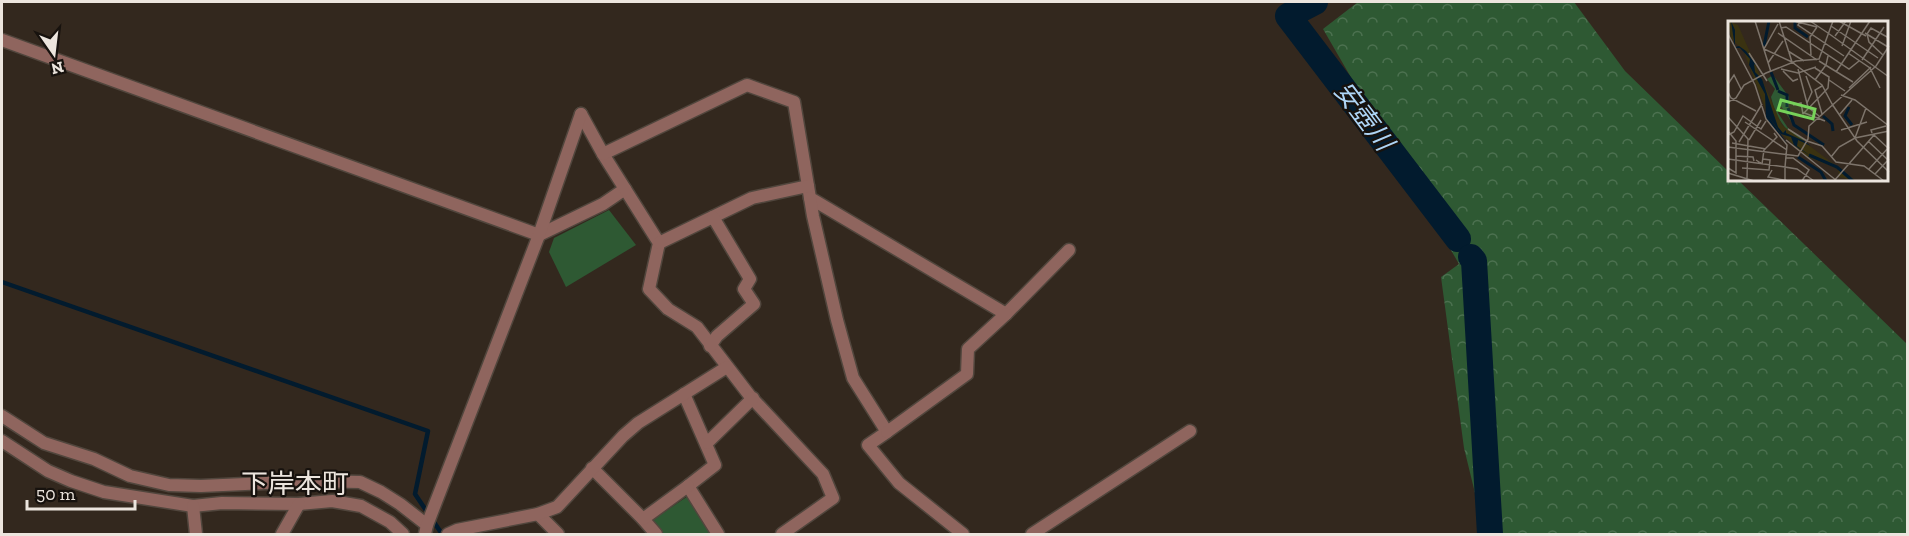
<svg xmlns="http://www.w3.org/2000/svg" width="1909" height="536" font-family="'Zilla Slab','Noto Sans JP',serif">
  <defs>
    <pattern id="forest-crowns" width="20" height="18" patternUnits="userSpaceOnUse" patternTransform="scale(1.5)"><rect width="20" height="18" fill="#2e5933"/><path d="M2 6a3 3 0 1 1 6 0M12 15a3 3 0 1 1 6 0" fill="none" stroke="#4c7150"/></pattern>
  </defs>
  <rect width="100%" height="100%" fill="#33281e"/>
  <path fill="url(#forest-crowns)" d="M 1358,2 L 1574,2 L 1625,71 L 1729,172 L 1729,180 L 1738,180 L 1907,344 L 1907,534 L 1485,534 L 1464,448 L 1441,277 L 1459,264 L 1323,29 Z"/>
  <g fill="#2e5933">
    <path d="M 609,210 L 636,245 L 566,287 L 549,252 L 554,238 Z"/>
    <path d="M 688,496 L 713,534 L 660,534 L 651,521 Z"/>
  </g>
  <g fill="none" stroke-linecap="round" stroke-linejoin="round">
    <path stroke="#021b2e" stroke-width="4.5" d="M 2,282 L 428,431 L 415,494 L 442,534"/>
    <g stroke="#021b2e" stroke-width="26">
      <path d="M 1315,2 L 1288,16 L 1458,239"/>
      <path d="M 1471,257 L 1474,261 L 1490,534"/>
    </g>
    <defs>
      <g id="street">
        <path d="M 2,40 L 539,235 L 603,204 L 625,189"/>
        <path d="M 581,114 L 603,154 L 659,243 L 649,289 L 668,309 L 697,327 L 750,396 L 823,474 L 833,498 L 782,534"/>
        <path d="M 603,154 L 747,85 L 794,102 L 810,198 L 1006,314 L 1069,250"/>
        <path d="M 810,198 L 813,216 L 837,320 L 853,378 L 887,432 L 868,445 L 899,483 L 963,534"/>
        <path d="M 659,243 L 752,198 L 808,186"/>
        <path d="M 710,346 L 717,336 L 754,304 L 744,289 L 750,279 L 713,217"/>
        <path d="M 684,394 L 715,465 L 688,486 L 718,534"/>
        <path d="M 2,416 L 44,443 L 94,459 L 130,476 L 169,485 L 201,486 L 312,481 L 360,482 L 381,492 L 400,504 L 427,525"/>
        <path d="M 887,432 L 967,374 L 968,349 L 1006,314"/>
        <path d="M 2,441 L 48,471 L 71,481 L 104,492 L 193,506 L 222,503 L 299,504 L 332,501 L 361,506 L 390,522 L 403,534"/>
        <path d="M 707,443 L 753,398"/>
        <path d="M 592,468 L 643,519 L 656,534"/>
        <path d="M 193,506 L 196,534"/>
        <path d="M 538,514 L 558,534"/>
        <path d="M 643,519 L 688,486"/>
        <path d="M 282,534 L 299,504"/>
        <path d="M 425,534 L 427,525 L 539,235 L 581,114"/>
        <path d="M 448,534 L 457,530 L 538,514 L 557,507 L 623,436 L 638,423 L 727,367"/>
        <path d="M 1032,534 L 1190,431"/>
      </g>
    </defs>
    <use href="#street" stroke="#51463d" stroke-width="15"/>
    <use href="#street" stroke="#8f655e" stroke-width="12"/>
  </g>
  <g text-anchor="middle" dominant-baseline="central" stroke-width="4.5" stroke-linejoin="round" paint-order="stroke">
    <g font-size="26" font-style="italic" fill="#aed5f6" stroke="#17120e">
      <text transform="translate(1364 116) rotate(53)">安壺川</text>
    </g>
    <g font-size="27" fill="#ece5de" stroke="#17120e">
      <text x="295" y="484">下岸本町</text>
    </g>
  </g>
  <g transform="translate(1728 21)">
    <rect width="160" height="160" fill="#33281e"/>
    <path d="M 45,54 L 61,76 L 60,94 L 65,103 L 51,82 L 50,92 L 60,107 L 77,120 L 61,112 L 48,94 L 43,76 L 47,68 L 39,58 Z" fill="#2e5933"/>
    <path d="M 0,0 L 10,4 L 54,104 L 128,160 L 111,156 L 110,148 L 80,136 L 50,110 L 40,95 L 16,31 L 3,17 Z" fill="#3a3211"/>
    <path d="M 3,0 L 7,9 L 7,26 L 11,25 L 18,30 L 29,45 L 26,43 L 27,51 L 34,58 L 50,106 L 55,112 L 58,109 L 58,112 L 76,120 L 83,125 L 70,119 L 69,125 L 84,136 L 66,124 L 63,116 L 53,113 L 39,93 L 60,124 L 58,160 L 60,124 L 38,97 L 37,73 L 21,44 L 22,38 L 12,27 L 7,27 Z" fill="#021b2e"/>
    <path fill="none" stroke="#021b2e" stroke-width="3" d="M 67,1 L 67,7 L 80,16M 36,25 L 41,0M 43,51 L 50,69M 50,70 L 59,74 L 59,86M 121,86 L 117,95 L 124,104M 60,87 L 66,104 L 96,124M 95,95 L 104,103 L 105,110M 81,134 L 109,146 L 125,160M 70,136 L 93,151 L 98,160"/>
    <path fill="none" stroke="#7d746b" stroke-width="1.5" d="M 27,0 L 43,51M 51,0 L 64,41 L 94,64 L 104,83M 66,0 L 89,6M 82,0 L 100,12M 111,0 L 138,15M 72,1 L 70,4 L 116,35M 50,3 L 36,28 L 64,41M 103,5 L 150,37M 53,7 L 58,6 L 121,48 L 131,40M 50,12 L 89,39M 100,12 L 161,56M 137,12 L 160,26M 0,13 L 27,64 L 38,98 L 59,124 L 57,146 L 69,148 L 86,160M 139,13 L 141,21 L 155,34M 139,13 L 143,7 L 161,17M 107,15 L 118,0M 114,25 L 123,0M 60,30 L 76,40M 21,32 L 39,60M 120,32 L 142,47 L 152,67M 83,34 L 82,16 L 89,6M 134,39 L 156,6M 91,40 L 125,61M 40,42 L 55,20M 53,48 L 70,52 L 88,46M 70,48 L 80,86 L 91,95M 55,50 L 65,60 L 70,58M 108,51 L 142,0M 78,55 L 84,71 L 79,82M 87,59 L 98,44 L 100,35M 101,59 L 117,70M 0,63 L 6,54 L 13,68M 121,67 L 143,46M 0,71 L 3,77 L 28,90M 113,74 L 127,79 L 161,105M 0,81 L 8,77 L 16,64 L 38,52 L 68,40 L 91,38 L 105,0M 104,83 L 129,120 L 161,151M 65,84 L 73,82 L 75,93M 74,91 L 97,100M 75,93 L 100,67 L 101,56 L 87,47M 94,93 L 87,69 L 94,65M 112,93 L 124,79M 0,96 L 20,118 L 19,158M 17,101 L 59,129M 60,108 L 79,120M 113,109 L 139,101M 0,110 L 8,120 L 8,152 L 0,147M 144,112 L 143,109 L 158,105M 0,114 L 6,111 L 15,95 L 33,108 L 38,100M 146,114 L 161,128M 127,117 L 138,87M 21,119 L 33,99M 58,119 L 109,160M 79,120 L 94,125 L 108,141 L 136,145 L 156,160M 140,120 L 160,139M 11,121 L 34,83M 4,122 L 38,128M 0,126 L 70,135 L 80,118 L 81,105 L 148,45 L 161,25M 8,135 L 25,136 L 26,140M 103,136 L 111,126 L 127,117 L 161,110M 58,137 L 65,137 L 81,149 L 74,160M 0,138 L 57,146 L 57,160M 28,139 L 34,143 L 36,129 L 49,116 L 46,112M 14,147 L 41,149 L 42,139 L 35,138M 141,148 L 161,126M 44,149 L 40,156 L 61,160M 0,152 L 26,160M 147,153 L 161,138M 106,160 L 146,114"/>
    <path fill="#76d25a" fill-opacity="0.15" stroke="#76d25a" stroke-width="3" d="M 53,79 L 87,88 L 85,98 L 50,89 Z"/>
    <rect width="160" height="160" fill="none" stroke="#ece5de" stroke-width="3"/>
  </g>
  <rect width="1909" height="536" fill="none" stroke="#ece5de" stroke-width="6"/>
  <g transform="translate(54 54) rotate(166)" stroke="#17120e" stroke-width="4.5" paint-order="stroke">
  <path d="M0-4.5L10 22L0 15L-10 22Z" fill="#ece5de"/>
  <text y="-9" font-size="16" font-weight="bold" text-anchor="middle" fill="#ece5de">N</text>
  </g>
  <path d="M27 500v9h108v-9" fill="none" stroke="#ece5de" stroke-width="3"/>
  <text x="36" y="500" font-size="18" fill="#ece5de" stroke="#17120e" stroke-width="4.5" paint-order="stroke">50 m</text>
</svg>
